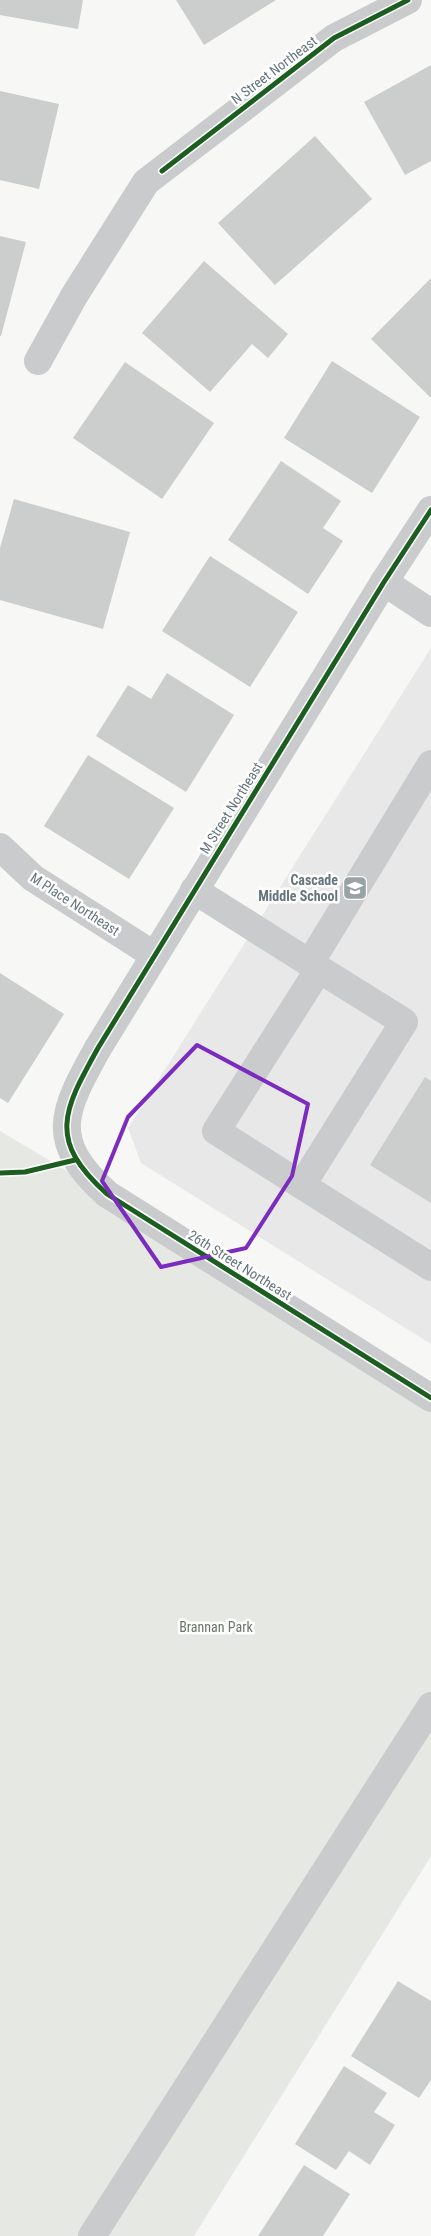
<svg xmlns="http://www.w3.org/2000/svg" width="431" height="2236" font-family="'Roboto Condensed',sans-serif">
  <rect width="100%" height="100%" fill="#f7f7f6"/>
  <path fill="#e7e8e7" d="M 431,648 L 431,1344 L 141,1163 L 128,1128 Z"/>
  <path fill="#e6e8e4" d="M 0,1131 L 119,1202 L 431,1398 L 431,1856 L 194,2236 L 0,2236 Z"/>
  <g fill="#cccece">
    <path d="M 0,0 L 83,0 L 78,29 L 0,15 Z"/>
    <path d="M 176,0 L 276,0 L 204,45 Z"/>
    <path d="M 431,65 L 431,161 L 405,175 L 364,102 Z"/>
    <path d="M 0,91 L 59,104 L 39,189 L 0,180 Z"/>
    <path d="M 315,136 L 372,199 L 275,285 L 218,223 Z"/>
    <path d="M 0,236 L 26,242 L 1,336 L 0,336 Z"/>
    <path d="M 204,261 L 288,334 L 268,358 L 252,344 L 210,392 L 142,333 Z"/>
    <path d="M 431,278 L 431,398 L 371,339 Z"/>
    <path d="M 332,361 L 420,417 L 372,493 L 284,438 Z"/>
    <path d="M 125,362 L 214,423 L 162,499 L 73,438 Z"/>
    <path d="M 281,461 L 341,501 L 323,528 L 343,541 L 308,594 L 228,540 Z"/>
    <path d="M 14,499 L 130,532 L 103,629 L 0,600 L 0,548 Z"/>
    <path d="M 210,556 L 298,612 L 250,687 L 162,631 Z"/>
    <path d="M 167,673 L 234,715 L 186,792 L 96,736 L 128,685 L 151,699 Z"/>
    <path d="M 88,755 L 174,808 L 129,879 L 44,826 Z"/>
    <path d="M 0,973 L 64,1014 L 8,1103 L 0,1098 Z"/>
    <path d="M 425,1077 L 431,1081 L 431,1203 L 370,1165 Z"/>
    <path d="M 398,1981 L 431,2001 L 431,2080 L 419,2098 L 351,2056 Z"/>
    <path d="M 344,2066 L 387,2093 L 374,2112 L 395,2125 L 370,2165 L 349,2151 L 336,2170 L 295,2144 Z"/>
    <path d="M 304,2165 L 350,2194 L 323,2236 L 258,2236 Z"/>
  </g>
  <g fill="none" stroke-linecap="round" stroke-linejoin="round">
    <g stroke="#c9cbcc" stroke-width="28">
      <path d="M 38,361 L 74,296 L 146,182 L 334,38 L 408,0"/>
      <path d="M 431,510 L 384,582 L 98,1048 C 63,1111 47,1140 107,1194 L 431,1398"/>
      <path d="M 384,582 L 431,613"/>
      <path d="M 0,847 L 33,878 L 154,955"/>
      <path d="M 194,890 L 319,969 L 216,1131 L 431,1267"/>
      <path d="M 310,963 L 431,764"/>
      <path d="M 302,1185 L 404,1022 L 319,969"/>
      <path d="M 92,2236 L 431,1706"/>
    </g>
    <defs>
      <g id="cycleway">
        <path d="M 162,171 L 334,38 L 408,0"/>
        <path d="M 431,510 L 384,582 L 98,1048 C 63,1111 47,1140 107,1194 L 431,1398"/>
        <path d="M 0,1173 L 25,1172 L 75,1160"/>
      </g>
    </defs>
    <use href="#cycleway" stroke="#fff" stroke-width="8"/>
    <use href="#cycleway" stroke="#1b5e20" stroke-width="5"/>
  </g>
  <path fill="none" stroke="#7b2cbf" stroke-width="4" stroke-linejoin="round" d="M 197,1045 L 308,1104 L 292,1176 L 246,1248 L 161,1267 L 102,1181 L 128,1117 Z"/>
  <defs>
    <symbol id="school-square" viewBox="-11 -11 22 22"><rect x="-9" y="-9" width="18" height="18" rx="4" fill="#99a2a7" stroke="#fff"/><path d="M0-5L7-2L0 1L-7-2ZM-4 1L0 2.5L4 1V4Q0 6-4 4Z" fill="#fff"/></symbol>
  </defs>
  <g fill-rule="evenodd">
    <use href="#school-square" x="341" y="874" width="28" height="28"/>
  </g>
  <g text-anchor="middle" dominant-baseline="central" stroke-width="5" stroke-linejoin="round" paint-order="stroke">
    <g font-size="14" fill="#66757d" stroke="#fff">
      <text transform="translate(274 70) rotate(-37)">N Street Northeast</text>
      <text transform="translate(231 808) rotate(-58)">M Street Northeast</text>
      <text transform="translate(75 904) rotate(33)">M Place Northeast</text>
      <text transform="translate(240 1265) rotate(32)">26th Street Northeast</text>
    </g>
    <g font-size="14" font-weight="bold" fill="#66757d" stroke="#fff" text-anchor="end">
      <text x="338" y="880">Cascade<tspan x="338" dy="16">Middle School</tspan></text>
    </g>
    <g font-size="14" fill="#687664" stroke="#fff">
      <text x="216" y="1627">Brannan Park</text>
    </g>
  </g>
</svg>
